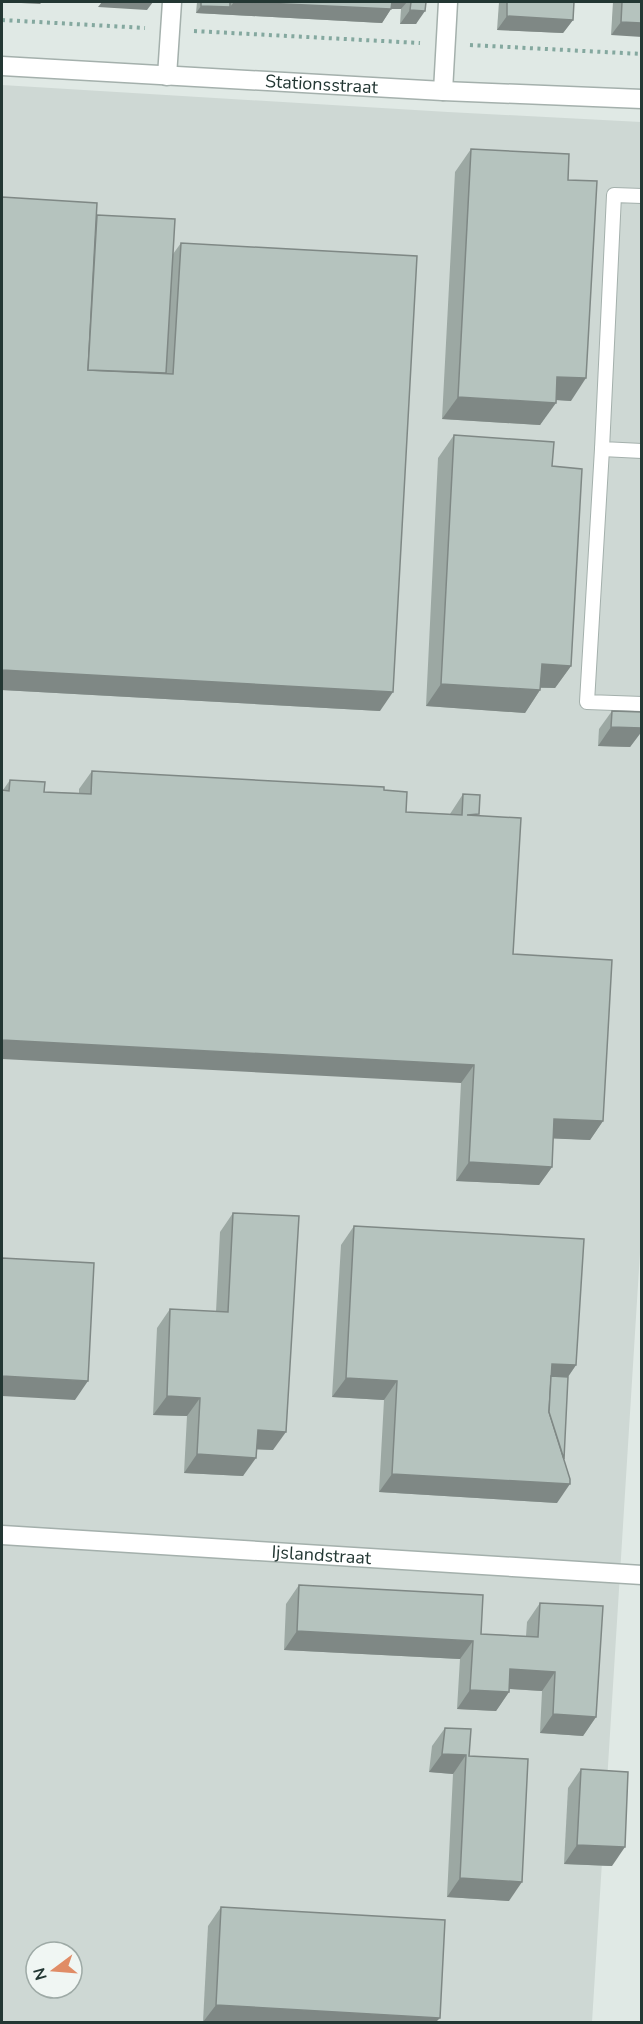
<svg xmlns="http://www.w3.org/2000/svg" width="643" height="2024" font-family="'Nunito Sans',sans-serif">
  <rect width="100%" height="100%" fill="#e0e9e5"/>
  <path fill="#ced8d4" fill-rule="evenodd" d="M 2,85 L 448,112 L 641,122 L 642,1221 L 592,2022 L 2,2022 ZM 36,1952 L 72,1952 L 72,1988 L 36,1988 Z"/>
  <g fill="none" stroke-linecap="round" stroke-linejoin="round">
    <defs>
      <g id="service">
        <path d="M 642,196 L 614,195 L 602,449 L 642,451"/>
        <path d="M 602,449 L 587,702 L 642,704"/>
      </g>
      <g id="minor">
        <path id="s1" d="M 2,66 L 443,91 L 642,99"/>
        <path d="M 167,76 L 172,2"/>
        <path d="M 443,91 L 448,2"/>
        <path id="s2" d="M 2,1535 L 642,1575"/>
      </g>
    </defs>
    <use href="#service" stroke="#a4b0ac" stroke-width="16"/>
    <use href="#minor" stroke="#a4b0ac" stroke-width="21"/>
    <g stroke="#84a89f" stroke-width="4" stroke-dasharray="3 4.5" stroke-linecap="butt">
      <path d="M 2,20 L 145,28"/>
      <path d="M 194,31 L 420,43"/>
      <path d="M 470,45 L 642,54"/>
    </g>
    <use href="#service" stroke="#fff" stroke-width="14"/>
    <use href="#minor" stroke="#fff" stroke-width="18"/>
  </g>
  <g fill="#9ca8a3">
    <path d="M 197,2 L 426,2 L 416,24 L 400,24 L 401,9 L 391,9 L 382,23 L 196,13 Z"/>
    <path d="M 499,2 L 574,2 L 573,20 L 563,33 L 497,30 Z"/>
    <path d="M 613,2 L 642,2 L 611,35 Z"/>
    <path d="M 471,149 L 568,180 L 571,401 L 556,400 L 540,425 L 442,419 L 455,172 Z"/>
    <path d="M 97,215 L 173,254 L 181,243 L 380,711 L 2,690 Z"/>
    <path d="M 454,435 L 552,466 L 571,666 L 555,688 L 540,688 L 540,690 L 525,713 L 426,706 L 438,458 Z"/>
    <path d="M 612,711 L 642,712 L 642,731 L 630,747 L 598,746 L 599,729 Z"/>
    <path d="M 92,771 L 384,790 L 406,812 L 450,814 L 463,794 L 478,816 L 513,954 L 603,1121 L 590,1140 L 553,1138 L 552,1167 L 539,1185 L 456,1181 L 461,1083 L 3,790 L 10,780 L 44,792 L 79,793 L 79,789 Z"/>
    <path d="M 233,1213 L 273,1450 L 256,1449 L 243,1476 L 184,1473 L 187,1416 L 153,1415 L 157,1328 L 170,1309 L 216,1312 L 220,1232 Z"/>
    <path d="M 354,1226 L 576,1365 L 568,1377 L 557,1503 L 379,1492 L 384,1400 L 332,1397 L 341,1245 Z"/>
    <path d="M 299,1585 L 481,1634 L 526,1636 L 527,1622 L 540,1603 L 596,1717 L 583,1736 L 540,1733 L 542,1691 L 509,1689 L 509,1692 L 496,1711 L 457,1709 L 460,1659 L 284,1650 L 286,1604 Z"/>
    <path d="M 445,1728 L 469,1756 L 509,1901 L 447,1897 L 453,1774 L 429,1772 L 432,1746 Z"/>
    <path d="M 581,1769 L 612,1866 L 564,1864 L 568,1788 Z"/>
    <path d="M 221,1907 L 436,2022 L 203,2022 L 208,1926 Z"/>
  </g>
  <g fill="#7f8885">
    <path d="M 2,2 L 42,2 L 40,4 Z"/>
    <path d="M 102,2 L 153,2 L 147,10 L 98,7 Z"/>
    <path d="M 234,2 L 244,2 L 391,9 L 382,23 L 196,13 L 201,6 L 230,7 Z"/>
    <path d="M 392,2 L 407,2 L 401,9 L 387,9 Z"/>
    <path d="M 410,10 L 425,11 L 416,24 L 400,24 Z"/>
    <path d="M 507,16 L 573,20 L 563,33 L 497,30 Z"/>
    <path d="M 621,22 L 642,23 L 642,37 L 611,35 Z"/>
    <path d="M 557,377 L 586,378 L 571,401 L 542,399 Z"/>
    <path d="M 458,397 L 556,403 L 540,425 L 442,419 Z"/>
    <path d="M 542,664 L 571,666 L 555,688 L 526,687 Z"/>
    <path d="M 2,670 L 393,692 L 380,711 L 2,690 Z"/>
    <path d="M 441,684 L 540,690 L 525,713 L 426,706 Z"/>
    <path d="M 611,727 L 642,728 L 642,731 L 630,747 L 598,746 Z"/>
    <path d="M 2,1040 L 474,1065 L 461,1083 L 2,1059 Z"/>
    <path d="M 554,1119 L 603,1121 L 590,1140 L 541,1138 Z"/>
    <path d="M 469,1162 L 552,1167 L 539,1185 L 456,1181 Z"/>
    <path d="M 552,1364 L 576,1365 L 563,1384 L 543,1383 Z"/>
    <path d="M 2,1376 L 88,1381 L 75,1400 L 2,1396 Z"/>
    <path d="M 346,1378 L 397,1381 L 384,1400 L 332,1397 Z"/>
    <path d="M 167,1396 L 200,1398 L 187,1416 L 153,1415 Z"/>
    <path d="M 258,1430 L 286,1432 L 273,1450 L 244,1449 Z"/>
    <path d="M 197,1454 L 256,1458 L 243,1476 L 184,1473 Z"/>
    <path d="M 392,1474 L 570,1484 L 557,1503 L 379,1492 Z"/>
    <path d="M 297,1631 L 473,1641 L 460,1659 L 284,1650 Z"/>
    <path d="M 510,1669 L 555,1672 L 542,1691 L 497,1688 Z"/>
    <path d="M 470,1690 L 509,1692 L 496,1711 L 457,1709 Z"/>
    <path d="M 553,1714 L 596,1717 L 583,1736 L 540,1733 Z"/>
    <path d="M 442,1754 L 466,1755 L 453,1774 L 429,1772 Z"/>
    <path d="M 577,1845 L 625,1847 L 612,1866 L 564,1864 Z"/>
    <path d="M 460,1878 L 522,1882 L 509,1901 L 447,1897 Z"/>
    <path d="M 216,2005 L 440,2018 L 436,2022 L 203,2022 Z"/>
  </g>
  <g fill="#b5c3be" stroke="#7f8885" stroke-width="1.5">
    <path d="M 201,2 L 230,2 L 230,7 L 201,6 Z"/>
    <path d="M 244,2 L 392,2 L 391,9 Z"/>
    <path d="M 411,2 L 426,2 L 425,11 L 410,10 Z"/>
    <path d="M 507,2 L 574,2 L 573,20 L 507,16 Z"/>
    <path d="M 622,2 L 642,2 L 642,23 L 621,22 Z"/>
    <path d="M 471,149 L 569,154 L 568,180 L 597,181 L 586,378 L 557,377 L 556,403 L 458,397 Z"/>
    <path d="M 2,197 L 97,203 L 88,370 L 173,374 L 181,243 L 417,256 L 393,692 L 2,670 Z"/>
    <path d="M 97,215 L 175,219 L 166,373 L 88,370 Z"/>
    <path d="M 454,435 L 554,442 L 552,466 L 582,469 L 571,666 L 542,664 L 540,690 L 441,684 Z"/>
    <path d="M 612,711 L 642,712 L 642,728 L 611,727 Z"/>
    <path d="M 92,771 L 384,787 L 384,790 L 407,792 L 406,812 L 462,815 L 463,794 L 480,795 L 479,814 L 467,815 L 521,818 L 513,954 L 612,960 L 603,1121 L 554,1119 L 552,1167 L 469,1162 L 474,1065 L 2,1040 L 2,790 L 9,791 L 10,780 L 45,782 L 44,792 L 91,794 Z"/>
    <path d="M 233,1213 L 299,1216 L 286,1432 L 258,1430 L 256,1458 L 197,1454 L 200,1398 L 167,1396 L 170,1309 L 228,1312 Z"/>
    <path d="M 354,1226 L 584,1239 L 576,1365 L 552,1364 L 549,1412 L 570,1479 L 570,1484 L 392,1474 L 397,1381 L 346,1378 Z"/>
    <path d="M 2,1258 L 94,1263 L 88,1381 L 2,1376 Z"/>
    <path d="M 551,1376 L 568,1377 L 564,1459 L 549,1412 Z"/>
    <path d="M 299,1585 L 483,1595 L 481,1634 L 538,1637 L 540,1603 L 603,1606 L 596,1717 L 553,1714 L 555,1672 L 510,1669 L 509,1692 L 470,1690 L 473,1641 L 297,1631 Z"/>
    <path d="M 445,1728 L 471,1729 L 469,1756 L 528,1759 L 522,1882 L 460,1878 L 466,1755 L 442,1754 Z"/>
    <path d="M 581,1769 L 628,1772 L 625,1847 L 577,1845 Z"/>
    <path d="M 221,1907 L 445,1920 L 440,2018 L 216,2005 Z"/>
  </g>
  <g text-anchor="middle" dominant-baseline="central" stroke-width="6" stroke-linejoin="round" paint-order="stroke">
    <g font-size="18" fill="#233733" stroke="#f0f6f3">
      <text stroke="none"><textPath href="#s1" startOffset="320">Stationsstraat</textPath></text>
      <text stroke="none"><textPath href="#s2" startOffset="320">Ijslandstraat</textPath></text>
    </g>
  </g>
  <rect width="643" height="2024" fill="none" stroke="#233733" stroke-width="6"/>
  <g transform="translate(54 1970) rotate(254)"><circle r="28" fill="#f0f6f3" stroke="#9eaaa6" stroke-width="1.5"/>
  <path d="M0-4.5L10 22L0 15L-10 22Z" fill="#e08c66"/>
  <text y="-9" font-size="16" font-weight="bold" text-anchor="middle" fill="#233733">N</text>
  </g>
</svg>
